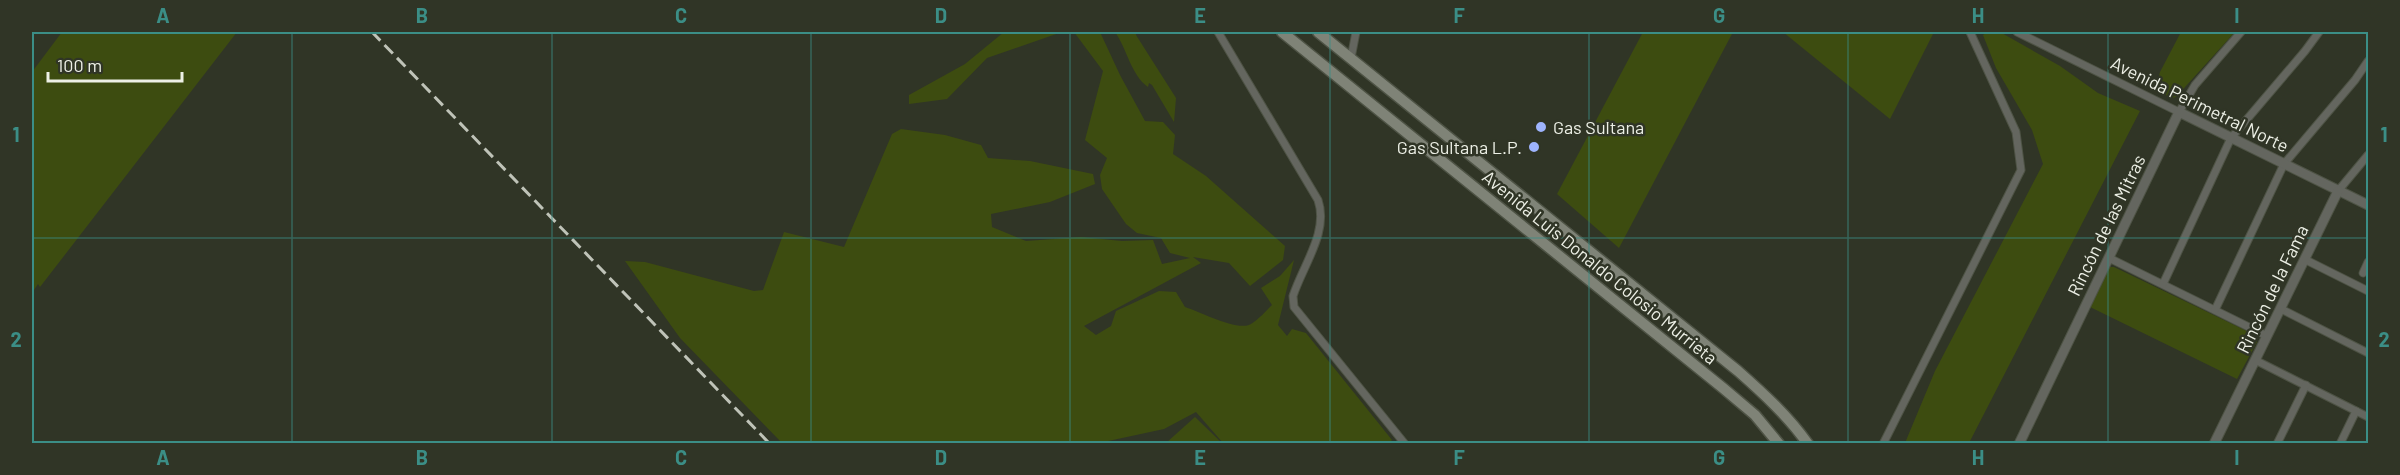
<svg xmlns="http://www.w3.org/2000/svg" width="2400" height="475" font-family="Barlow,sans-serif">
  <rect width="100%" height="100%" fill="#303526"/>
  <g fill="#3d4c10">
    <path d="M 62,32 L 237,32 L 40,287 L 38,284 L 32,293 L 32,72 Z"/>
    <path d="M 1004,32 L 1062,32 L 987,58 L 947,99 L 909,104 L 909,95 L 965,64 Z"/>
    <path d="M 1074,32 L 1100,32 L 1120,75 L 1145,121 L 1163,122 L 1175,135 L 1173,154 L 1206,176 L 1285,246 L 1283,260 L 1250,286 L 1229,263 L 1193,257 L 1201,263 L 1084,326 L 1096,335 L 1111,326 L 1116,311 L 1159,291 L 1176,292 L 1185,307 C 1201,312 1238,332 1251,324 C 1259,319 1266,311 1272,305 L 1261,288 L 1280,276 L 1294,260 L 1278,325 L 1287,336 L 1292,329 L 1306,333 L 1392,440 L 1389,443 L 1223,443 L 1196,412 L 1164,429 L 1099,443 L 782,443 L 680,338 L 625,261 L 645,262 L 754,291 L 763,290 L 784,232 L 844,247 L 892,134 L 901,129 L 945,135 L 981,145 L 988,158 L 1030,161 L 1093,174 L 1095,184 L 1050,202 L 991,214 L 992,227 L 1026,241 L 1081,237 L 1122,241 L 1153,240 L 1162,264 L 1190,258 L 1170,253 L 1161,238 L 1137,233 L 1126,224 L 1102,189 L 1100,175 L 1107,158 L 1085,140 L 1103,71 Z"/>
    <path d="M 1115,32 L 1136,32 L 1136,35 L 1176,98 L 1174,122 L 1152,85 L 1149,83 L 1148,87 C 1131,75 1127,49 1115,32 Z"/>
    <path d="M 1643,32 L 1733,32 L 1619,248 L 1557,194 Z"/>
    <path d="M 1783,32 L 1934,32 L 1890,119 Z"/>
    <path d="M 1987,32 L 2000,32 L 2060,66 L 2098,93 L 2140,111 L 1969,443 L 1905,443 L 1935,371 L 2043,164 L 2032,130 L 1996,68 L 1983,35 Z"/>
    <path d="M 2181,32 L 2235,32 L 2176,97 L 2172,98 L 2155,90 L 2160,72 Z"/>
    <path d="M 2109,267 L 2114,267 L 2253,334 L 2256,337 L 2257,342 L 2237,379 L 2090,307 Z"/>
    <path d="M 1195,417 L 1222,443 L 1166,443 Z"/>
  </g>
  <g fill="none" stroke-linecap="round" stroke-linejoin="round">
    <defs>
      <g id="minor">
        <path d="M 1218,32 L 1318,200 C 1329,232 1303,265 1293,296 L 1294,307 L 1405,444"/>
        <path d="M 2017,32 L 2179,112 L 2195,85 L 2241,32"/>
        <path d="M 1351,58 L 1356,32"/>
        <path d="M 2338,191 L 2368,155"/>
        <path d="M 2109,258 L 2267,336"/>
        <path d="M 2306,260 L 2368,291"/>
        <path d="M 2363,273 L 2368,262"/>
        <path d="M 2163,284 L 2231,138 L 2305,51 L 2319,32"/>
        <path d="M 2281,309 L 2368,353"/>
        <path d="M 2215,310 L 2284,164 L 2355,80 L 2368,61"/>
        <path d="M 2255,360 L 2368,417"/>
        <path d="M 1883,444 L 2021,170 L 2016,132 L 1970,32"/>
        <path d="M 2277,444 L 2306,385"/>
        <path d="M 2340,444 L 2356,411"/>
      </g>
      <g id="tertiary">
        <path d="M 2019,444 L 2179,112 L 2368,205"/>
        <path d="M 2214,444 L 2338,191"/>
      </g>
      <g id="secondary">
        <path d="M 1282,32 L 1723,388 L 1755,415 L 1779,444"/>
        <path d="M 1318,32 L 1738,371 C 1764,394 1788,416 1808,444"/>
      </g>
    </defs>
    <use href="#minor" stroke="#4e5345" stroke-width="9"/>
    <use href="#tertiary" stroke="#4e5345" stroke-width="11"/>
    <use href="#secondary" stroke="#4e5345" stroke-width="13"/>
    <use href="#minor" stroke="#64665f" stroke-width="7"/>
    <use href="#tertiary" stroke="#64665f" stroke-width="9"/>
    <use href="#secondary" stroke="#7f8377" stroke-width="10"/>
    <path stroke="#bfc3b8" stroke-width="3" stroke-dasharray="12 6" stroke-linecap="butt" d="M 372,32 L 770,444"/>
  </g>
  <path fill="none" stroke="#3b8e86" stroke-width="1.5" stroke-opacity="0.55" d="M 292,32 L 292,444M 552,32 L 552,444M 811,32 L 811,444M 1070,32 L 1070,444M 1330,32 L 1330,444M 1589,32 L 1589,444M 1848,32 L 1848,444M 2108,32 L 2108,444M 32,238 L 2368,238"/>
  <g fill="#9eb4fd" stroke="#303526" stroke-width="2">
    <circle cx="1541" cy="127" r="6"/>
    <circle cx="1534" cy="147" r="6"/>
  </g>
  <g text-anchor="middle" dominant-baseline="central" stroke-width="5" stroke-linejoin="round" paint-order="stroke">
    <g font-size="18" fill="#edf0e6" stroke="#303526">
      <text transform="translate(2200 104) rotate(26)">Avenida Perimetral Norte</text>
      <text transform="translate(2106 225) rotate(-64)">Rincón de las Mitras</text>
      <text transform="translate(1600 267) rotate(39)">Avenida Luis Donaldo Colosio Murrieta</text>
      <text transform="translate(2272 289) rotate(-64)">Rincón de la Fama</text>
    </g>
    <g font-size="18" fill="#edf0e6" stroke="#303526" text-anchor="start">
      <text x="1553" y="127">Gas Sultana</text>
      <text x="1522" y="147" text-anchor="end">Gas Sultana L.P.</text>
    </g>
  </g>
  <rect width="2400" height="475" fill="none" stroke="#303526" stroke-width="66"/>
  <path d="M48 72v9h134v-9" fill="none" stroke="#edf0e6" stroke-width="3"/>
  <text x="57" y="72" font-size="18" fill="#edf0e6" stroke="#303526" stroke-width="4.5" paint-order="stroke">100 m</text>
  <rect x="33" y="33" width="2334" height="409" fill="none" stroke="#3b8e86" stroke-width="2"/>
  <g font-size="20" text-anchor="middle" font-weight="bold" fill="#3b8e86">
    <text x="163" y="23">A</text>
    <text x="422" y="23">B</text>
    <text x="681" y="23">C</text>
    <text x="941" y="23">D</text>
    <text x="1200" y="23">E</text>
    <text x="1459" y="23">F</text>
    <text x="1719" y="23">G</text>
    <text x="1978" y="23">H</text>
    <text x="2237" y="23">I</text>
    <text x="16" y="142">1</text>
    <text x="2384" y="142">1</text>
    <text x="16" y="347">2</text>
    <text x="2384" y="347">2</text>
    <text x="163" y="465">A</text>
    <text x="422" y="465">B</text>
    <text x="681" y="465">C</text>
    <text x="941" y="465">D</text>
    <text x="1200" y="465">E</text>
    <text x="1459" y="465">F</text>
    <text x="1719" y="465">G</text>
    <text x="1978" y="465">H</text>
    <text x="2237" y="465">I</text>
  </g>
</svg>
